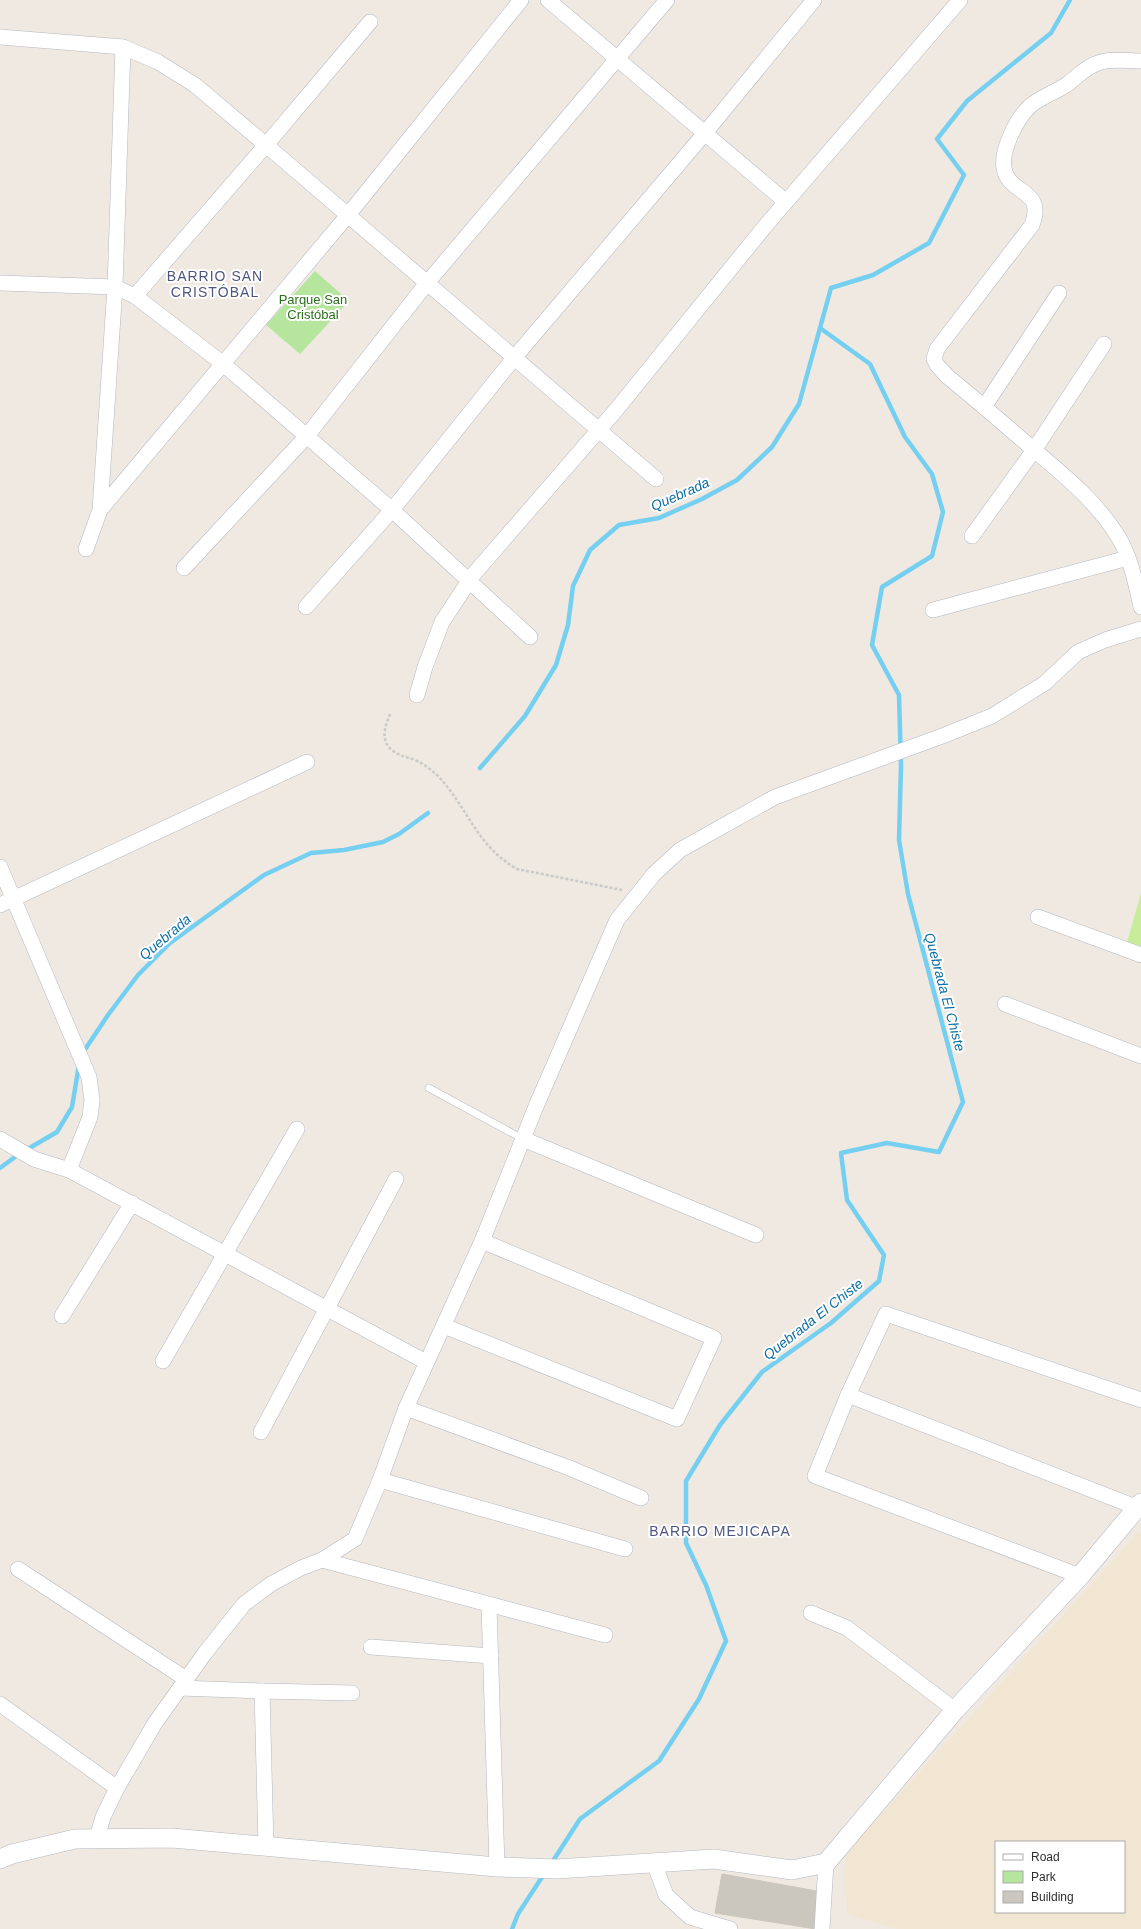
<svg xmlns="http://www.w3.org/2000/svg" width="1141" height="1929" font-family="Helvetica,sans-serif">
  <rect width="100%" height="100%" fill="#efe9e1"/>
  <path fill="#f0e6d1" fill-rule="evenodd" d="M 1139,1532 L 1141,1533 L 1141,1929 L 898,1929 L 847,1914 L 845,1854 ZM 996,1842 L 1124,1842 L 1124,1912 L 996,1912 Z"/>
  <path fill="#b6e59e" d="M 315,271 L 349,301 L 300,354 L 266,325 Z"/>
  <path fill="#c9ec9a" d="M 1141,893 L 1141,951 L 1126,946 Z"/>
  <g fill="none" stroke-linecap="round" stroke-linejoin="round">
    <g stroke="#75cff0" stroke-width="4.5">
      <path d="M 480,768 L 525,716 L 556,665 L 568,625 L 573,586 L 590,550 L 619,525 L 659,518 L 702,499 L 737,480 L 772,447 L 799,404 L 820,328"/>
      <path d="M 82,1054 L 108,1015 L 138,975 L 170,943 L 264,875 L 311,853 L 344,850 L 383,842 L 399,834 L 428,813"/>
      <path d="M 26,1150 L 57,1132 L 72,1107 L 79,1065"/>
      <path d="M 0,1168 L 19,1154"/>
      <path d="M 551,1864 L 580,1819 L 659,1761 L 699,1699 L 726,1641 L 706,1585 L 686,1543 L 686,1481 L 720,1425 L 762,1372 L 831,1323 L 879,1281 L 884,1255 L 847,1200 L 841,1153 L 887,1143 L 939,1152 L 963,1102 L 908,894 L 899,840 L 901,766 L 899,695 L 872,645 L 882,587 L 932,556 L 943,512 L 932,474 L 905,437 L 870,364 L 820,328 L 831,288 L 873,275 L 929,243 L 964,175 L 937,139 L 967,101 L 1051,33 L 1070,0"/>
      <path d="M 512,1929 L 518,1914 L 544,1874"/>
    </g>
  </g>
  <path fill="#cbc7bf" stroke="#cbc5ba" d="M 722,1874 L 822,1892 L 816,1929 L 715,1913 Z"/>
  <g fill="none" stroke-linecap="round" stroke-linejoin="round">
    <defs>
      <path id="service" d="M 429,1088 L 523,1139"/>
      <g id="minor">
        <path d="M 548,0 L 786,202"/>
        <path d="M 0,37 L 123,47 L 158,62 L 195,85 L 266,145 L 656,479"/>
        <path d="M 1141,61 C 1127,61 1111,58 1098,63 C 1085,67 1076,78 1066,85 C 1054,93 1038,98 1029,107 C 1016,120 1001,150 1004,168 C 1008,195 1046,188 1032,225 L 937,349 L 934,359 L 937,365 L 947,376 C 976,400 1004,424 1033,449 C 1065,476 1097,502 1119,538 C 1131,559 1136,584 1141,607"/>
        <path d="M 0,283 L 115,287 L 135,296 L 222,363 L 392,510 L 530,637"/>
        <path d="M 135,296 L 266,145 L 370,22"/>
        <path d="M 984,407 L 1059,293"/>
        <path d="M 100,510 L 348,215 L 521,0"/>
        <path d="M 972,536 L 1034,450 L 1104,344"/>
        <path d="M 86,549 L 100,510 L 115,287 L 123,47"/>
        <path d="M 184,568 L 306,437 L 427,283 L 667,0"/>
        <path d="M 306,607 L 392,510 L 514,358 L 705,133 L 814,0"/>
        <path d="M 933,610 L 1128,558"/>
        <path d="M 417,695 L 425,667 L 442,622 L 473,575 L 616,410 L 766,225 L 960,0"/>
        <path d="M 0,867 L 89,1077 L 92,1100 L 90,1117 L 69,1170"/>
        <path d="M 0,905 L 307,762"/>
        <path d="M 1038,917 L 1141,955"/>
        <path d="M 1005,1004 L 1141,1056"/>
        <path d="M 0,1139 L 34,1159 L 69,1170 L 426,1362"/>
        <path d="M 523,1139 L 756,1235"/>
        <path d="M 62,1316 L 132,1203"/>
        <path d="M 444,1326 L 677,1419 L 714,1338 L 482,1241"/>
        <path d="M 163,1361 L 297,1129"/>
        <path d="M 848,1395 L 1141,1509"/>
        <path d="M 406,1408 L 567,1467 L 641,1498"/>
        <path d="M 261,1432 L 396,1179"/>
        <path d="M 380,1480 L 625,1549"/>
        <path d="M 322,1560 L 605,1635"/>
        <path d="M 18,1569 L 186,1679"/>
        <path d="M 1080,1576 L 815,1476 L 848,1395 L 886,1314 L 1141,1400"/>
        <path d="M 489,1605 L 497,1867"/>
        <path d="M 811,1613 L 847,1628 L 955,1710"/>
        <path d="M 371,1647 L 491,1656"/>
        <path d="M 180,1688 L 262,1691 L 352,1693"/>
        <path d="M 262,1691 L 266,1846"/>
        <path d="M 0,1704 L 117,1788"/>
        <path d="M 97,1838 L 103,1817 L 117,1788 L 155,1723 L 205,1653 L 244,1604 L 271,1584 L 301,1568 L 322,1560 L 355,1539 L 380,1480 L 406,1408 L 482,1241 L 537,1104 L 617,920 L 654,874 L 680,850 L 775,797 L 945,735 L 992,716 L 1045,683 L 1078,652 L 1105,640 L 1141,629"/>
        <path d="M 654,1863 L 666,1895 L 690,1917 L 730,1929"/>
        <path d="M 822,1929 L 826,1863"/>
      </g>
      <path id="tertiary" d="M 0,1859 L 12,1854 L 75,1839 L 172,1838 L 497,1867 L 557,1869 L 714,1859 L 792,1870 L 826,1863 L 955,1710 L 1080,1576 L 1141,1503"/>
    </defs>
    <use href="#service" stroke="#b4b7c1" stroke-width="8"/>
    <use href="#minor" stroke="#b4b7c1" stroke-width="16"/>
    <use href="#tertiary" stroke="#b4b7c1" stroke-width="20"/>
    <path stroke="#c9c9c9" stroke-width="2.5" stroke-dasharray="3 2" stroke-linecap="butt" d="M 390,714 C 386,724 381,736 388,746 C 396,756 406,756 417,761 C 424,764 431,770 437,775 C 468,807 476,846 517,869 L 622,890"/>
    <use href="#service" stroke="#fff" stroke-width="7"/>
    <use href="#minor" stroke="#fff" stroke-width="15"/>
    <use href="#tertiary" stroke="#fff" stroke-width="19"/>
  </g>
  <g text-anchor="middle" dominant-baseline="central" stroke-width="4" stroke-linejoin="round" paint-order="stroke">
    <g font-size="13" fill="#2c6e1b" stroke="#fff">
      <text x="313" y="299">Parque San<tspan x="313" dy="15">Cristóbal</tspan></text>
    </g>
    <g font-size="14" letter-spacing="1" fill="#4d5680" stroke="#fff">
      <text x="215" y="276">BARRIO SAN<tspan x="215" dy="16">CRISTÓBAL</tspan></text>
      <text x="720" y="1531">BARRIO MEJICAPA</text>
    </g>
    <g font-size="14" font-style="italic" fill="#0d6fa3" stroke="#fff">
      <text transform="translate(680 494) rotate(-24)">Quebrada</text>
      <text transform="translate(165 937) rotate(-40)">Quebrada</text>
      <text transform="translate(945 992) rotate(75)">Quebrada El Chiste</text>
      <text transform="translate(813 1319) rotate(-38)">Quebrada El Chiste</text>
    </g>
  </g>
  <rect x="995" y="1841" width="130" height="72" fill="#ffffff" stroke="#ababab"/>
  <rect x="1003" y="1854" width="20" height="6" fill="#ffffff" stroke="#ababab"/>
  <text x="1031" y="1861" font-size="12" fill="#2e2e2e">Road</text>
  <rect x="1003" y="1871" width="20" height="12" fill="#b6e59e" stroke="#ababab"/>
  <text x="1031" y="1881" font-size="12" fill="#2e2e2e">Park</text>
  <rect x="1003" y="1891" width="20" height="12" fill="#cbc7bf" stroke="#ababab"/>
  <text x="1031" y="1901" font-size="12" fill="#2e2e2e">Building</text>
</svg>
